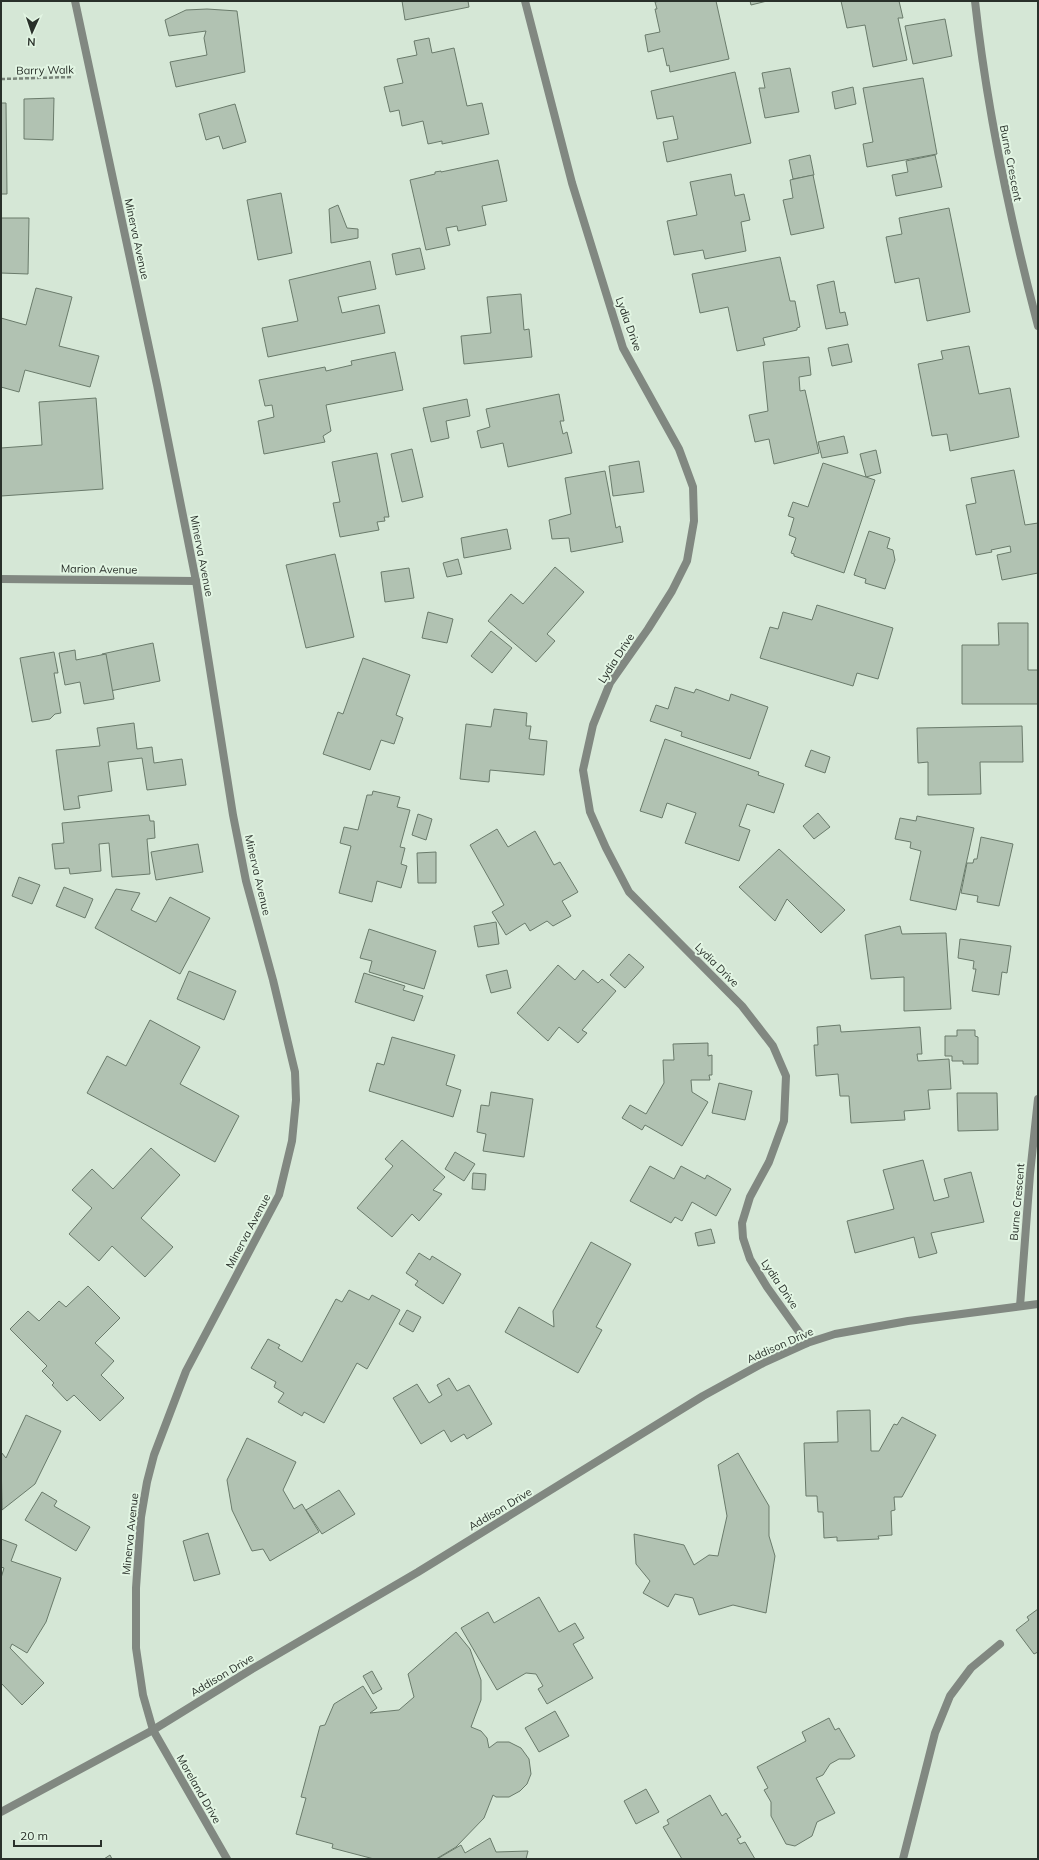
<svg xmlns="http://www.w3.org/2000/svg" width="1039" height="1860" font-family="Mulish,sans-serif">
  <rect width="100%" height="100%" fill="#d5e7d6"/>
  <g fill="#b1c2b2" stroke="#6a7b6b">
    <path d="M 402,1 L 468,1 L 469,7 L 405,20 Z"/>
    <path d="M 661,1 L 716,1 L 729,59 L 670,72 L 669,65 L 667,66 L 663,48 L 648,52 L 645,35 L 660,32 L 655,9 L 657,9 L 655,2 Z"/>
    <path d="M 750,1 L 767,1 L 751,5 Z"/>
    <path d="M 841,1 L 899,1 L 903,18 L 898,18 L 907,60 L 873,67 L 865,25 L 847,28 Z"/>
    <path d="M 207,9 L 237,11 L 245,72 L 176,87 L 170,62 L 207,55 L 204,38 L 206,31 L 169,36 L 165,20 L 186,10 Z"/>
    <path d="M 945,19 L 952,56 L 913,64 L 905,26 Z"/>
    <path d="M 429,38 L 432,53 L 454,48 L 467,106 L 482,103 L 489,134 L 442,144 L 442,141 L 428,144 L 423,121 L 402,126 L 399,110 L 390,112 L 384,87 L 403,83 L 397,59 L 417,55 L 414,41 Z"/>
    <path d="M 790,68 L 799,112 L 765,118 L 759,88 L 765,88 L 762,73 Z"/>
    <path d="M 735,72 L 751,143 L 667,162 L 663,142 L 678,139 L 673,116 L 657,119 L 651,91 Z"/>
    <path d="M 923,78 L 937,154 L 867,167 L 863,144 L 873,142 L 863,88 Z"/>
    <path d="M 853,87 L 856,104 L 835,109 L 832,92 Z"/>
    <path d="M 54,98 L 53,140 L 24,139 L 24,99 Z"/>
    <path d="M 1,103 L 6,103 L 7,194 L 1,194 Z"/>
    <path d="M 235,104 L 246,142 L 223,149 L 219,136 L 206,140 L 199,114 Z"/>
    <path d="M 810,155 L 814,175 L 793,179 L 789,160 Z"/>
    <path d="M 935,155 L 942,187 L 896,196 L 892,175 L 908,172 L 906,161 Z"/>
    <path d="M 498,160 L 507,201 L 482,206 L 486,225 L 458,231 L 457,226 L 446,228 L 450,245 L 426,250 L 410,180 L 435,174 L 435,172 L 441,171 L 441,172 Z"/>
    <path d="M 731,174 L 735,196 L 744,194 L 750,220 L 741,222 L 746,251 L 705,259 L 703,250 L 674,255 L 667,221 L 697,215 L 690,182 Z"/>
    <path d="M 813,175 L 824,228 L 791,235 L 783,200 L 793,198 L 790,180 Z"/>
    <path d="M 281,193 L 292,253 L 258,260 L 247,200 Z"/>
    <path d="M 338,205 L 347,228 L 358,229 L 358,238 L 331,243 L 329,209 Z"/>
    <path d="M 949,208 L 970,312 L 927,321 L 919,278 L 895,283 L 886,237 L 902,234 L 899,218 Z"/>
    <path d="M 1,218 L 29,218 L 28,274 L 1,273 Z"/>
    <path d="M 420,248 L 425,269 L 396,275 L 392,254 Z"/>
    <path d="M 780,257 L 790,301 L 795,301 L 800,327 L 797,328 L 797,330 L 763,338 L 765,345 L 737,351 L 728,307 L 700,313 L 692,274 Z"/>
    <path d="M 370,261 L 376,289 L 338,297 L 342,313 L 379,305 L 385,333 L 268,357 L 262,328 L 298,321 L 289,280 Z"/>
    <path d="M 834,281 L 840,313 L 845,312 L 848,325 L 826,329 L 817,285 Z"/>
    <path d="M 36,288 L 72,297 L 59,346 L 99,356 L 90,387 L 25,370 L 19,392 L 1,387 L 1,318 L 26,325 Z"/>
    <path d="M 521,294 L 524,330 L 529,329 L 532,357 L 464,364 L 461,336 L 491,333 L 487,297 Z"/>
    <path d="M 848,344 L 852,362 L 832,366 L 828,348 Z"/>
    <path d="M 969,346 L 979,394 L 1010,388 L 1019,437 L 950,451 L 947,434 L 932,436 L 918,364 L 943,359 L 941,351 Z"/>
    <path d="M 395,352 L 403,390 L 326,405 L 331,431 L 323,436 L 325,442 L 264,454 L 258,421 L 274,417 L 272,405 L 265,406 L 259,380 L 325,367 L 326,371 L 352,365 L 351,361 Z"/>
    <path d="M 809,357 L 811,375 L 799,377 L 800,391 L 805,390 L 819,453 L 774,464 L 769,439 L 755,442 L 749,415 L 768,411 L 763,362 Z"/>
    <path d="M 559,394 L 564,421 L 560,421 L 563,434 L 567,432 L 572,453 L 508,467 L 503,443 L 481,448 L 477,431 L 490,427 L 486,409 Z"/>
    <path d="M 96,398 L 103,489 L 1,496 L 1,448 L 42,445 L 39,402 Z"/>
    <path d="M 467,399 L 470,416 L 446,421 L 449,438 L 431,442 L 423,408 Z"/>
    <path d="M 844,436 L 848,453 L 822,458 L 818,442 Z"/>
    <path d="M 412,449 L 423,497 L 402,502 L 391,454 Z"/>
    <path d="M 876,450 L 881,473 L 866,477 L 860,454 Z"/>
    <path d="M 377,453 L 389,517 L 384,517 L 385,521 L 377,522 L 379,530 L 340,537 L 333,503 L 340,502 L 332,462 Z"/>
    <path d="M 639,461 L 644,492 L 613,496 L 609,466 Z"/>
    <path d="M 823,463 L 875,480 L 844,573 L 794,556 L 794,554 L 791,553 L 796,538 L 789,535 L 794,518 L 788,516 L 793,502 L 808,507 Z"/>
    <path d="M 1014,470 L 1025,525 L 1038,523 L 1038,573 L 1002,580 L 997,555 L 1011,552 L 1010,546 L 991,550 L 992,552 L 976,555 L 966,505 L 976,503 L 971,478 Z"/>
    <path d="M 605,471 L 616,528 L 620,526 L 623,542 L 571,552 L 569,538 L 552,539 L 549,520 L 571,514 L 565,478 Z"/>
    <path d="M 507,529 L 511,549 L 464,558 L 461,538 Z"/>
    <path d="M 869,531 L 890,538 L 887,548 L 893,550 L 895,560 L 885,589 L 865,583 L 866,579 L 854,575 Z"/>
    <path d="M 335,554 L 354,637 L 306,648 L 286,565 Z"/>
    <path d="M 458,559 L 462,574 L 447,577 L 443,563 Z"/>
    <path d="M 555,567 L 584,592 L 547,634 L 555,641 L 536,662 L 488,621 L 511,594 L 523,604 Z"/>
    <path d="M 409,568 L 414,598 L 385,602 L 381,572 Z"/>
    <path d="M 817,605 L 893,628 L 878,679 L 857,673 L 853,686 L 760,658 L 770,627 L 778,629 L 783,612 L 812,620 Z"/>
    <path d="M 428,612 L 453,619 L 447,643 L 422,638 Z"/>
    <path d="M 998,623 L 1028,623 L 1028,670 L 1038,670 L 1038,704 L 962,704 L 962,645 L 999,645 Z"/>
    <path d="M 491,631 L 512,648 L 492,673 L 471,656 Z"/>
    <path d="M 153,643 L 160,681 L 110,691 L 102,654 Z"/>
    <path d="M 75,650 L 76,660 L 106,654 L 114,699 L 84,704 L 80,682 L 65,685 L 59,653 Z"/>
    <path d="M 54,652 L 58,673 L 54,673 L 61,713 L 55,714 L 50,719 L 32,722 L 20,658 Z"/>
    <path d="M 363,658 L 410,675 L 396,715 L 403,718 L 394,744 L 381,740 L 370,770 L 323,754 L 338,712 L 343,714 Z"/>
    <path d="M 675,687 L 694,693 L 696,689 L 729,701 L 731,694 L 768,707 L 750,759 L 681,736 L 682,732 L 650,721 L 656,705 L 668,709 Z"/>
    <path d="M 494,709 L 527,713 L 526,726 L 531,726 L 529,739 L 547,741 L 544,775 L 490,770 L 489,782 L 460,779 L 466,724 L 491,727 Z"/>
    <path d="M 134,723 L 137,749 L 152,747 L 154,763 L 182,759 L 186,785 L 147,790 L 142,758 L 108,762 L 112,791 L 78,796 L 80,808 L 64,810 L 56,750 L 100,746 L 97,728 Z"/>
    <path d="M 1022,726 L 1023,762 L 980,762 L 981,794 L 928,795 L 928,762 L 918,763 L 917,728 Z"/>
    <path d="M 665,739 L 759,772 L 758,775 L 784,784 L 774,813 L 747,804 L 739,826 L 750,830 L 739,861 L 685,843 L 696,813 L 667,803 L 662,818 L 640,811 Z"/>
    <path d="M 811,750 L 830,757 L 825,773 L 805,766 Z"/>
    <path d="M 373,791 L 400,797 L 397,807 L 410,810 L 400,847 L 405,848 L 401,864 L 407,866 L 401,888 L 377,881 L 372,902 L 339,893 L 351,846 L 340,843 L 344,827 L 358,830 L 367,795 L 372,795 Z"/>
    <path d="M 818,813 L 830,827 L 814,839 L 803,826 Z"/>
    <path d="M 418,814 L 432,819 L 426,840 L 412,835 Z"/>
    <path d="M 149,815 L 150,821 L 154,821 L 155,838 L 147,839 L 150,874 L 112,877 L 109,843 L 99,844 L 101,871 L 70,874 L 69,868 L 55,869 L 52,844 L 64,843 L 62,823 Z"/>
    <path d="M 917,816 L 974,828 L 956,910 L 910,900 L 921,851 L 910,848 L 911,842 L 895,839 L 900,818 L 916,821 Z"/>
    <path d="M 497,829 L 508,847 L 535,831 L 554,865 L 560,862 L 578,892 L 562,901 L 571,916 L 553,926 L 547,921 L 530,931 L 525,923 L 506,935 L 492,912 L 504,905 L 470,845 Z"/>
    <path d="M 981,837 L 1013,844 L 999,906 L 977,902 L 978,896 L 961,893 L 967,863 L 973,863 L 974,859 L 977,859 Z"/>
    <path d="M 198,844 L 203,872 L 156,880 L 151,852 Z"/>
    <path d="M 779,849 L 845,910 L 821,933 L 787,899 L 775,921 L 739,887 Z"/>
    <path d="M 436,852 L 436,883 L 418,883 L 417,853 Z"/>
    <path d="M 19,877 L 40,885 L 32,904 L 12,896 Z"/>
    <path d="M 64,887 L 93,899 L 85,918 L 56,906 Z"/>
    <path d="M 116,889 L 140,893 L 131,910 L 156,922 L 170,897 L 210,918 L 180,974 L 95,928 Z"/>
    <path d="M 496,922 L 499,944 L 478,947 L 474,926 Z"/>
    <path d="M 900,926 L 902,934 L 946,933 L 951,1009 L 904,1011 L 904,977 L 871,979 L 865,935 Z"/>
    <path d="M 369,929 L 436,951 L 424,989 L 369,972 L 372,961 L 360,958 Z"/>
    <path d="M 960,939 L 1011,946 L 1007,973 L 1002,972 L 999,995 L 972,991 L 976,969 L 973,969 L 974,961 L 958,958 Z"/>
    <path d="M 629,954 L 644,967 L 625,988 L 610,975 Z"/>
    <path d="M 558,965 L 575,980 L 583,970 L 598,983 L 602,979 L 616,991 L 582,1030 L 587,1033 L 578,1043 L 559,1027 L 548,1041 L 517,1013 Z"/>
    <path d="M 507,970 L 511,988 L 491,993 L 486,975 Z"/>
    <path d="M 189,971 L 236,991 L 224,1020 L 177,999 Z"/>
    <path d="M 364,973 L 405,986 L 403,990 L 423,996 L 414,1021 L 355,1002 Z"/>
    <path d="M 150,1020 L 200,1047 L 180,1084 L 239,1116 L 215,1162 L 87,1093 L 107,1056 L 126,1066 Z"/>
    <path d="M 840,1025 L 841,1032 L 920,1027 L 922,1054 L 917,1054 L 918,1061 L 949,1059 L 951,1089 L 928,1090 L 930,1109 L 904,1111 L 905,1120 L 851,1123 L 849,1096 L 840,1096 L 838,1074 L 816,1076 L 814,1045 L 818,1045 L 817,1027 Z"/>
    <path d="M 957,1030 L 975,1030 L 975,1036 L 978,1037 L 978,1064 L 963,1064 L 963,1061 L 952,1061 L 952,1056 L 945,1056 L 945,1036 L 957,1036 Z"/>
    <path d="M 392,1037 L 455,1055 L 446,1085 L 461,1090 L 453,1117 L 369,1091 L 377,1063 L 384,1065 Z"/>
    <path d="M 708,1043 L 708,1056 L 712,1055 L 712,1075 L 709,1075 L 710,1080 L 691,1080 L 692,1092 L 708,1102 L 682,1146 L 645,1125 L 642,1130 L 622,1118 L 630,1105 L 646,1114 L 664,1083 L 663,1060 L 674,1060 L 673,1044 Z"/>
    <path d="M 719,1083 L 752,1091 L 745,1120 L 712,1113 Z"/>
    <path d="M 491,1092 L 533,1099 L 524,1157 L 483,1151 L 486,1134 L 477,1132 L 481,1105 L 489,1106 Z"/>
    <path d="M 957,1093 L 997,1093 L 998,1130 L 958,1131 Z"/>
    <path d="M 402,1140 L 445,1177 L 433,1190 L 442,1194 L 419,1221 L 412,1214 L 392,1237 L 357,1208 L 393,1166 L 385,1159 Z"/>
    <path d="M 151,1148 L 180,1175 L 141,1218 L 173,1247 L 145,1277 L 112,1246 L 99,1261 L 69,1234 L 92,1208 L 72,1190 L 92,1169 L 113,1189 Z"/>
    <path d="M 455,1152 L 475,1164 L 464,1181 L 445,1169 Z"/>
    <path d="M 923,1160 L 934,1201 L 949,1197 L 944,1179 L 971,1172 L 984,1222 L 931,1233 L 937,1253 L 919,1258 L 914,1237 L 855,1253 L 847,1221 L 894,1209 L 883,1170 Z"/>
    <path d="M 650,1166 L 674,1179 L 681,1166 L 705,1179 L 707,1175 L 731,1189 L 716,1216 L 692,1202 L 682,1221 L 675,1217 L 671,1223 L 630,1201 Z"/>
    <path d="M 473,1173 L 486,1174 L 485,1190 L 472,1189 Z"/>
    <path d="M 711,1229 L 715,1243 L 698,1246 L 695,1233 Z"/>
    <path d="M 591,1242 L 631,1264 L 596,1327 L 602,1330 L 578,1373 L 505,1332 L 519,1307 L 554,1327 L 553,1311 Z"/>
    <path d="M 419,1253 L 430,1260 L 432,1256 L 461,1274 L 443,1304 L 415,1285 L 418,1281 L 406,1273 Z"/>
    <path d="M 88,1286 L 120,1318 L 95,1343 L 114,1361 L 101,1375 L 124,1398 L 100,1421 L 74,1395 L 67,1401 L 52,1385 L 54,1383 L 42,1371 L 47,1366 L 10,1329 L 28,1311 L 39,1321 L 59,1301 L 66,1307 Z"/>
    <path d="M 349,1290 L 369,1300 L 372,1295 L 400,1310 L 367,1369 L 357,1363 L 324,1423 L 304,1412 L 302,1416 L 278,1402 L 284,1393 L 274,1387 L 276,1382 L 251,1368 L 268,1339 L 280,1345 L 278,1348 L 302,1362 L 336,1299 L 342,1302 Z"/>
    <path d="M 407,1310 L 421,1317 L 413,1332 L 399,1324 Z"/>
    <path d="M 449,1378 L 457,1391 L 469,1385 L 492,1424 L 467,1439 L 464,1434 L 451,1442 L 444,1430 L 421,1444 L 393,1398 L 417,1384 L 429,1403 L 442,1395 L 437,1385 Z"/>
    <path d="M 870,1410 L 871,1451 L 879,1451 L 894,1424 L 897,1425 L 902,1417 L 936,1435 L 902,1497 L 894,1497 L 895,1510 L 891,1511 L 892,1535 L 878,1536 L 879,1539 L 837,1541 L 837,1537 L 824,1538 L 823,1512 L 818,1512 L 817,1496 L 806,1496 L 804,1443 L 838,1442 L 837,1411 Z"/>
    <path d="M 26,1415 L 61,1431 L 35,1484 L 2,1510 L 1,1452 L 6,1458 Z"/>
    <path d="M 247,1438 L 296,1462 L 283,1490 L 294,1509 L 302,1504 L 319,1532 L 270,1561 L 263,1549 L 252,1551 L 232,1510 L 227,1480 Z"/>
    <path d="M 738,1453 L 769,1506 L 769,1536 L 775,1556 L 766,1613 L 733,1605 L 699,1615 L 693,1598 L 675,1594 L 668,1607 L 643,1593 L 650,1581 L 636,1564 L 634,1534 L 684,1545 L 694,1565 L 709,1555 L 718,1556 L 727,1516 L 718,1465 Z"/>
    <path d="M 339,1490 L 355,1514 L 322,1534 L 306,1510 Z"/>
    <path d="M 42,1492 L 57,1501 L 54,1506 L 90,1527 L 76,1551 L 25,1520 Z"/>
    <path d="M 208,1533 L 220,1574 L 194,1581 L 183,1541 Z"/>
    <path d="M 1,1539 L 17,1545 L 11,1561 L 61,1578 L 46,1622 L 27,1653 L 12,1644 L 10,1648 L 44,1683 L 22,1705 L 1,1683 L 1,1578 L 4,1568 L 1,1567 Z"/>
    <path d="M 539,1597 L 559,1632 L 575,1623 L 584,1638 L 573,1644 L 593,1678 L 547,1704 L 538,1689 L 543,1686 L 536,1674 L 526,1673 L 497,1690 L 461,1628 L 488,1612 L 494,1623 Z"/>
    <path d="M 1038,1609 L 1038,1652 L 1034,1654 L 1016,1630 L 1029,1620 L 1027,1617 Z"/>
    <path d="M 456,1632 L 470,1649 L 481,1680 L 481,1700 L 471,1727 L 481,1731 L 487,1738 L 489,1748 L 497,1742 L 509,1742 L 521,1748 L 529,1759 L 531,1774 L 527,1784 L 520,1791 L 509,1797 L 496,1797 L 493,1795 L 484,1818 L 456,1847 L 436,1859 L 374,1859 L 332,1848 L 333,1844 L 296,1834 L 306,1798 L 301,1797 L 320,1726 L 325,1725 L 334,1704 L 363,1686 L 377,1708 L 370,1713 L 399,1710 L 414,1697 L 408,1674 Z"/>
    <path d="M 372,1671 L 382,1689 L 373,1694 L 363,1676 Z"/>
    <path d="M 555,1711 L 569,1736 L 539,1752 L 525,1728 Z"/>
    <path d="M 829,1718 L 835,1730 L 839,1728 L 855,1756 L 850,1759 L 839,1759 L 830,1764 L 823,1775 L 816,1778 L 835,1813 L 817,1822 L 812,1836 L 795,1846 L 786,1844 L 771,1816 L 771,1802 L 764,1790 L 768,1788 L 757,1767 L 806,1741 L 802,1732 Z"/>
    <path d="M 646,1789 L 659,1812 L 636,1824 L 624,1801 Z"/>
    <path d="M 710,1795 L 722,1816 L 726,1813 L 741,1837 L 737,1839 L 740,1844 L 745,1842 L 755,1859 L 682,1859 L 663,1827 L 669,1824 L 667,1820 Z"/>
    <path d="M 490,1838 L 496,1852 L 528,1851 L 526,1859 L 437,1859 L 461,1845 L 465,1853 Z"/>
    <path d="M 110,1855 L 112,1859 L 104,1859 Z"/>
  </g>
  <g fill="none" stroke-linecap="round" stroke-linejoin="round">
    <path stroke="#79857a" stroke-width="2.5" stroke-dasharray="4 2" stroke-linecap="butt" d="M 1,79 L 72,77"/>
    <path stroke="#818881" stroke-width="8" d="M 903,1859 L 935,1733 L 950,1696 L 971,1668 L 1000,1644"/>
    <g stroke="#818881" stroke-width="8">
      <path d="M 75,1 L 157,385 L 196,581 L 233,815 L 246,881 L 273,980 L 295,1072 L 296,1100 L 292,1141 L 279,1195 L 186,1371 L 154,1455 L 147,1482 L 141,1517 L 136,1588 L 136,1648 L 143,1695 L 153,1730 L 227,1859"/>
      <path d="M 525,1 L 572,183 L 623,348 L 679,449 L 693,487 L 694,521 L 687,561 L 672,591 L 648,629 L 610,683 L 593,725 L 583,770 L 590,812 L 606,848 L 629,892 L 742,1006 L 773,1046 L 786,1076 L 784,1121 L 769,1162 L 750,1197 L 742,1223 L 743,1238 L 750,1259 L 767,1287 L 807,1343"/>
      <path d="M 975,1 C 987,112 1010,219 1038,326"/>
      <path d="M 1,579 L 196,581"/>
      <path d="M 1020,1306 L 1030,1174 L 1038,1099"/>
      <path d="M 1,1812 L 153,1730 L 252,1669 L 418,1572 L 703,1396 L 765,1362 L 807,1343 L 835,1334 L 908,1321 L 1038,1304"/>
    </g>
  </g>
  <g text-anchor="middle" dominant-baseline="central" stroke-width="4" stroke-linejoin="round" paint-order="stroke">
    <g font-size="11" fill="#29302a" stroke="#e2f5e3">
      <text transform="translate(45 70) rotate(-1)">Barry Walk</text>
      <text transform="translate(1011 163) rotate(79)">Burne Crescent</text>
      <text transform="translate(137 239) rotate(78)">Minerva Avenue</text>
      <text transform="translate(629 324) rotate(70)">Lydia Drive</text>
      <text transform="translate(202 556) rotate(79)">Minerva Avenue</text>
      <text transform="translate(99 569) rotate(1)">Marion Avenue</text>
      <text transform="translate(616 658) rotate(-57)">Lydia Drive</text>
      <text transform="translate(258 875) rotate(77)">Minerva Avenue</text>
      <text transform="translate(717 965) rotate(45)">Lydia Drive</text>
      <text transform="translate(1017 1202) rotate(-85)">Burne Crescent</text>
      <text transform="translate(248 1231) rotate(-62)">Minerva Avenue</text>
      <text transform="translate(780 1284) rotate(56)">Lydia Drive</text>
      <text transform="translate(780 1345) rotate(-24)">Addison Drive</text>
      <text transform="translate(500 1509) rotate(-31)">Addison Drive</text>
      <text transform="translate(130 1534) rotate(-84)">Minerva Avenue</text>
      <text transform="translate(222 1675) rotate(-31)">Addison Drive</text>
      <text transform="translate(199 1789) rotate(60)">Moreland Drive</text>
    </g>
  </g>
  <rect width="1039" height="1860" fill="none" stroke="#29302a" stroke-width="4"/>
  <g transform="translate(32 32) rotate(183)" stroke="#e2f5e3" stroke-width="3" paint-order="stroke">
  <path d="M0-3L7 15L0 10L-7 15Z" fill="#29302a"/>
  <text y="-6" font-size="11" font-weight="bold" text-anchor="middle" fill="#29302a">N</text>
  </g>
  <path d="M14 1840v6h87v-6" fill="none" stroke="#29302a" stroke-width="2"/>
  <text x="20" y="1840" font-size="12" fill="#29302a" stroke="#e2f5e3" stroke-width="3" paint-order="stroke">20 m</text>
</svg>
